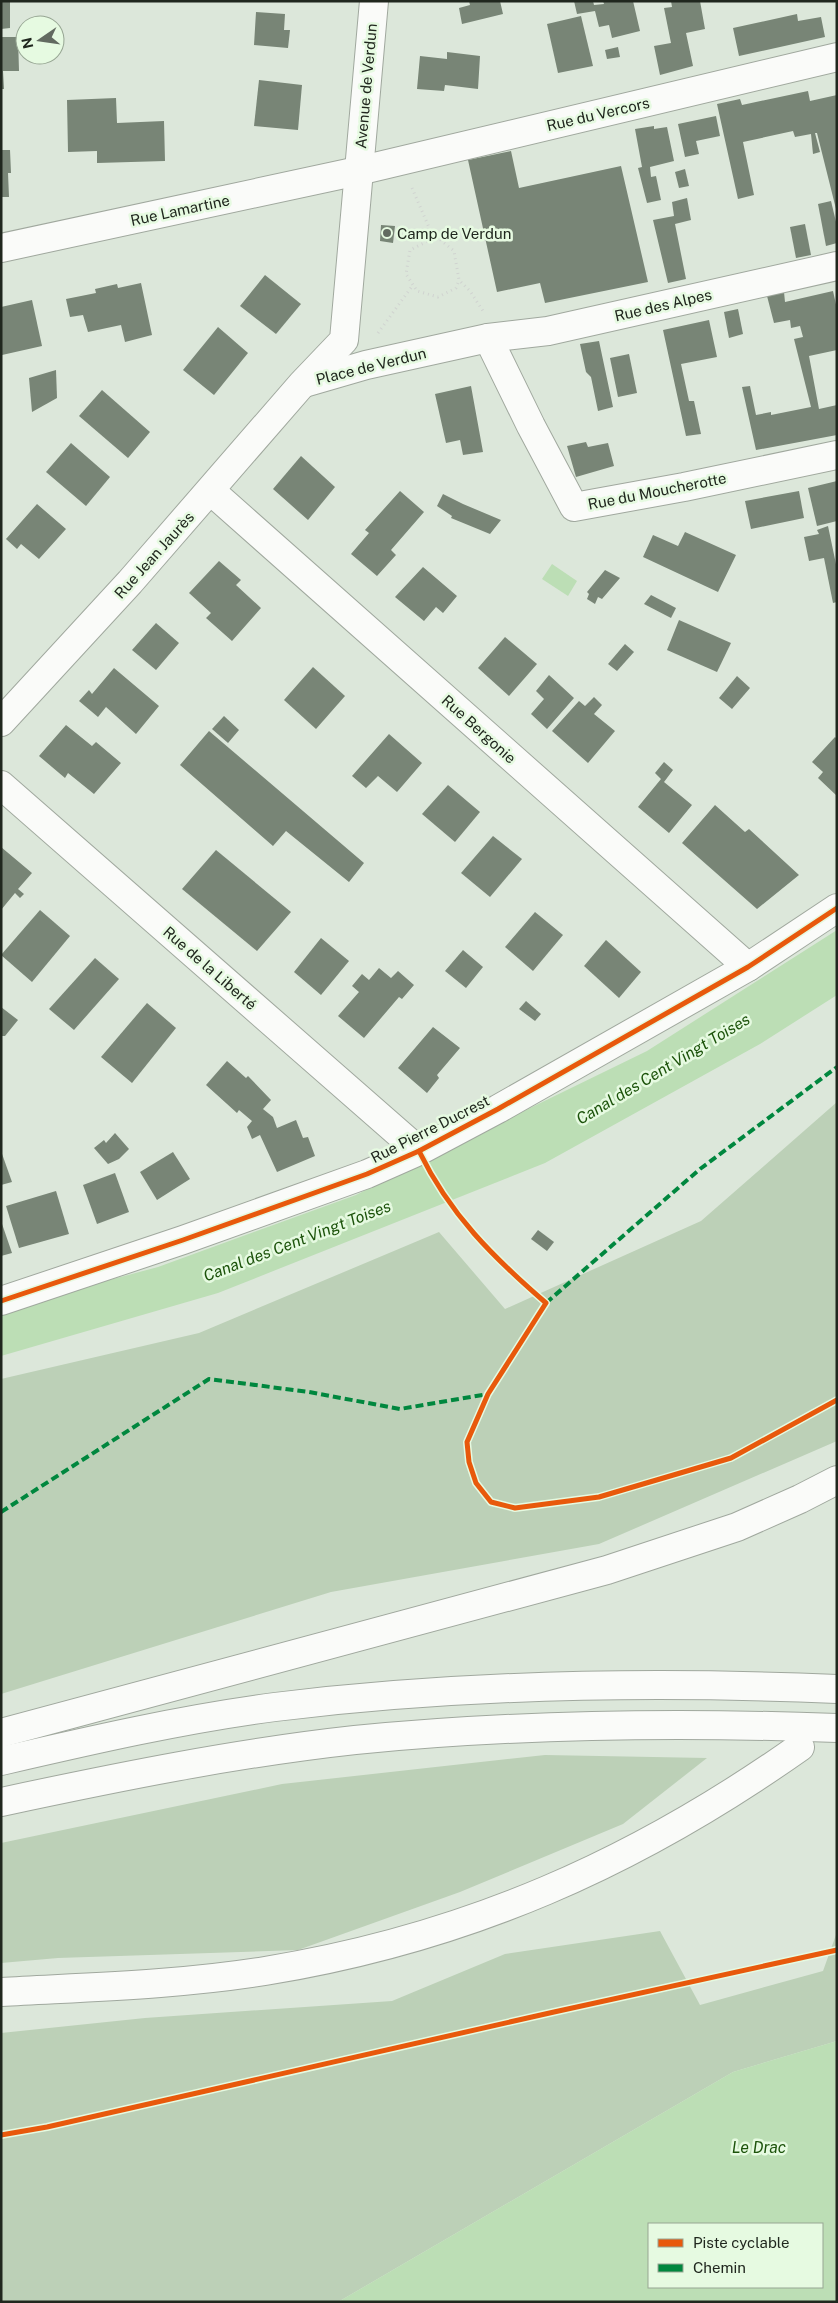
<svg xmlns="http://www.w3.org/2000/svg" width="838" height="2303" font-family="'Public Sans',sans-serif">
  <rect width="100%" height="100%" fill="#dce7da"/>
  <g fill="#bcd0b7">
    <path d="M 837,1102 L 837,1441 L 599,1544 L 331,1592 L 1,1694 L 1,1379 L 199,1333 L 439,1232 L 505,1309 L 701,1221 Z"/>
    <path d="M 545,1755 L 707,1758 L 623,1824 L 460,1892 L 298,1950 L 58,1958 L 1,1963 L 1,1843 L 282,1784 Z"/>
    <path d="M 660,1931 L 700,2005 L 823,1971 L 837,1932 L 837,2041 L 733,2072 L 338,2302 L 1,2302 L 1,2033 L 145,2018 L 392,2001 L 505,1954 Z"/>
  </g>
  <g fill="#bcdeb5" fill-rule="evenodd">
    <path d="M 552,564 L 577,581 L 568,596 L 542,579 Z"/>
    <path d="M 837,930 L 837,995 L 760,1044 L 545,1163 L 218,1293 L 1,1356 L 1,1309 L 158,1267 L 356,1195 L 440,1152 L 647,1051 Z"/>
    <path d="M 837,2041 L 837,2302 L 338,2302 L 733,2072 ZM 649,2224 L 822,2224 L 822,2287 L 649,2287 Z"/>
  </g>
  <g fill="#788576">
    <path d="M 1,1 L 10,1 L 10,28 L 1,29 Z"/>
    <path d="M 469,1 L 500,1 L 503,14 L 462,24 L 459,8 L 470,5 Z"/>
    <path d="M 574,1 L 593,1 L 594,5 L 604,4 L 603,1 L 633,1 L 640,31 L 612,38 L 609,25 L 599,27 L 595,11 L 577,14 Z"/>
    <path d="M 671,1 L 700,1 L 705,29 L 686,33 L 693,66 L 660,75 L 654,46 L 671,43 L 664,8 L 672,7 Z"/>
    <path d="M 256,12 L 285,14 L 284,30 L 290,30 L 288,48 L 254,45 Z"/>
    <path d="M 797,14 L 798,21 L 821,17 L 825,37 L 739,56 L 733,28 Z"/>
    <path d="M 581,16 L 593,66 L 558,73 L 547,24 Z"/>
    <path d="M 1,37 L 18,37 L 19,71 L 3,71 L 4,89 L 1,89 Z"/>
    <path d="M 618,47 L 620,57 L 607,59 L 605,50 Z"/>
    <path d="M 447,52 L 480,56 L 478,89 L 445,85 L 444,91 L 417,89 L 420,56 L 447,59 Z"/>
    <path d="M 259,80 L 302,85 L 298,130 L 254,126 Z"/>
    <path d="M 808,91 L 810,101 L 837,95 L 837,213 L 817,133 L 815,133 L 820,152 L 813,154 L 811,134 L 795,137 L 793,131 L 743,142 L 754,195 L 738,199 L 717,104 L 740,99 L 742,105 Z"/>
    <path d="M 116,98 L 117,123 L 164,121 L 165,161 L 97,163 L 97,151 L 68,152 L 67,100 Z"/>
    <path d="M 716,116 L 720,136 L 696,141 L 699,154 L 685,157 L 678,124 Z"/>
    <path d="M 654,126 L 654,129 L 667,127 L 674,161 L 650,167 L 651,177 L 656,176 L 661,200 L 647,203 L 638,168 L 642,167 L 635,129 Z"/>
    <path d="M 1,150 L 10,150 L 11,173 L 8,173 L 9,197 L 1,197 Z"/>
    <path d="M 511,151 L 519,188 L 621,166 L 648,282 L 545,303 L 540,283 L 497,292 L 468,160 Z"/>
    <path d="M 685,169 L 689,186 L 679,188 L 675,172 Z"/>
    <path d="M 687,198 L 691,220 L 675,224 L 686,279 L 668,283 L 653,220 L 674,216 L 672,202 Z"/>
    <path d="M 831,201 L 837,226 L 837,243 L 826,246 L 818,204 Z"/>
    <path d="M 805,224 L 811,255 L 796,258 L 790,227 Z"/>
    <path d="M 381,225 L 395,226 L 393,243 L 380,241 Z"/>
    <path d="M 265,275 L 301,304 L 276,334 L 240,306 Z"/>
    <path d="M 141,283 L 152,335 L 125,342 L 121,325 L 88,332 L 83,315 L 70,317 L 66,299 L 96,293 L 95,289 L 117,284 L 118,288 Z"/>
    <path d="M 833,291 L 837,309 L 837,350 L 809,356 L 819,409 L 837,405 L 837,435 L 756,450 L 742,387 L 750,386 L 756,415 L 771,412 L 771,415 L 811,407 L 794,339 L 803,337 L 800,326 L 791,328 L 790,320 L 774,323 L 767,296 L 784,292 L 785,302 Z"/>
    <path d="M 32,300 L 42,346 L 2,355 L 1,307 Z"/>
    <path d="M 738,309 L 743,334 L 729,338 L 724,312 Z"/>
    <path d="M 709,320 L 717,357 L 681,364 L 689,401 L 694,401 L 701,434 L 686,436 L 663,330 Z"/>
    <path d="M 218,327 L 248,353 L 214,395 L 183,370 Z"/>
    <path d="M 599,341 L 613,407 L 598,411 L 591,377 L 586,372 L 580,344 Z"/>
    <path d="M 629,354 L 637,393 L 618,397 L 610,358 Z"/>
    <path d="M 56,370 L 57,398 L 32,412 L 29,378 Z"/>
    <path d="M 471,386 L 483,452 L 463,455 L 460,440 L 446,443 L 435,394 Z"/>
    <path d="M 102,390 L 150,432 L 128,458 L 79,416 Z"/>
    <path d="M 586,442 L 588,447 L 608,443 L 614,466 L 576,477 L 567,446 Z"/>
    <path d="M 71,443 L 110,477 L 86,506 L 46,472 Z"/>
    <path d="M 301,456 L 335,487 L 308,520 L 273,489 Z"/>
    <path d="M 837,481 L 837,521 L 817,526 L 808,488 Z"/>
    <path d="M 400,491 L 424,512 L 391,550 L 396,555 L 377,576 L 351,554 L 369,533 L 365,530 Z"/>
    <path d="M 799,491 L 804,518 L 751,529 L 745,501 Z"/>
    <path d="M 443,494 L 463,504 L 501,520 L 490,534 L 451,518 L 452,516 L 437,506 Z"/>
    <path d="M 37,504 L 66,529 L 39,559 L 21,544 L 17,549 L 6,539 Z"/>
    <path d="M 828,526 L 837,569 L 837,602 L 833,603 L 824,558 L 809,561 L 804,537 L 819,534 L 817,530 Z"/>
    <path d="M 685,532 L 736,555 L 718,592 L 643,557 L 653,535 L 678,546 Z"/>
    <path d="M 219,561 L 241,580 L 236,585 L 261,608 L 232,641 L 206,618 L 211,613 L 189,593 Z"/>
    <path d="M 423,567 L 457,596 L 443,613 L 436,607 L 424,621 L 395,597 Z"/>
    <path d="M 605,570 L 620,578 L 602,599 L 598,597 L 595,604 L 587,599 L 589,594 L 587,592 Z"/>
    <path d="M 651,595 L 676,608 L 671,618 L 644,604 Z"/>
    <path d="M 679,620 L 731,643 L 717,672 L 667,650 Z"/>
    <path d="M 156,623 L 179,643 L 156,670 L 132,650 Z"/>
    <path d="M 505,637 L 537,664 L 509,696 L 478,668 Z"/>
    <path d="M 625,644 L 634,652 L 617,671 L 608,664 Z"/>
    <path d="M 313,667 L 345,696 L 316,729 L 284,700 Z"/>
    <path d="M 114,668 L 159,706 L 136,734 L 106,707 L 98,717 L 79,701 L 89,690 L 92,694 Z"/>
    <path d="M 549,675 L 574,698 L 547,729 L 531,714 L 544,699 L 536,691 Z"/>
    <path d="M 737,676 L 750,688 L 732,709 L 719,698 Z"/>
    <path d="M 594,697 L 602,705 L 594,714 L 615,731 L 588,763 L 552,731 L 579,701 L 585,706 Z"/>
    <path d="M 224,716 L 239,730 L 228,743 L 212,729 Z"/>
    <path d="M 66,725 L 92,746 L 96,742 L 121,763 L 94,794 L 68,773 L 65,778 L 39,756 Z"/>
    <path d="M 209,731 L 364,863 L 349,882 L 286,831 L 273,846 L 180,765 Z"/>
    <path d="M 389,734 L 422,763 L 397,792 L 378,776 L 366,788 L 352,776 Z"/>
    <path d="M 835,737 L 837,739 L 837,796 L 818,778 L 823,772 L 812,762 Z"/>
    <path d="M 664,762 L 673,770 L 664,782 L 692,805 L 669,833 L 638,807 L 661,779 L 655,773 Z"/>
    <path d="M 448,785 L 480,812 L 455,842 L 422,814 Z"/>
    <path d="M 715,805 L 745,832 L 749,829 L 799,875 L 757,909 L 682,843 Z"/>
    <path d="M 493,836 L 522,859 L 490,897 L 461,873 Z"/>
    <path d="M 1,847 L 32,873 L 18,889 L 24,894 L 20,898 L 15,893 L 1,910 Z"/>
    <path d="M 216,850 L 291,912 L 257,951 L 182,889 Z"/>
    <path d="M 40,910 L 70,936 L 32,982 L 1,955 Z"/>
    <path d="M 535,912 L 563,935 L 533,971 L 505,947 Z"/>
    <path d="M 321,938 L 349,961 L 321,995 L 294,972 Z"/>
    <path d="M 606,940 L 641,972 L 619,998 L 584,966 Z"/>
    <path d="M 463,950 L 483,967 L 466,988 L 445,971 Z"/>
    <path d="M 95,958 L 119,979 L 74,1030 L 49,1009 Z"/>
    <path d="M 379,968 L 391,978 L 398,971 L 414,985 L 402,999 L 399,997 L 364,1038 L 338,1016 L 359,992 L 352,986 L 362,974 L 369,980 Z"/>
    <path d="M 526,1001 L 541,1014 L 535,1021 L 519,1009 Z"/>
    <path d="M 147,1003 L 176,1028 L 132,1083 L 101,1057 Z"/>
    <path d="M 1,1007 L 18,1020 L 5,1036 L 1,1036 Z"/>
    <path d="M 433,1027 L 460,1048 L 437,1075 L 439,1078 L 427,1093 L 398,1068 Z"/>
    <path d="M 227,1061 L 246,1078 L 248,1076 L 271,1100 L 263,1109 L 273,1117 L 277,1128 L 296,1120 L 303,1138 L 308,1137 L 315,1156 L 277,1172 L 260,1135 L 252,1139 L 247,1127 L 252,1121 L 239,1110 L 237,1113 L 206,1085 Z"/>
    <path d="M 115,1133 L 129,1149 L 119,1159 L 108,1164 L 94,1148 L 104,1140 L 106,1143 Z"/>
    <path d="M 1,1151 L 12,1182 L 1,1185 Z"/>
    <path d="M 173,1152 L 190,1179 L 157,1200 L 140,1172 Z"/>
    <path d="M 115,1173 L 129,1212 L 97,1224 L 83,1185 Z"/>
    <path d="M 56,1191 L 69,1234 L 19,1248 L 6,1206 Z"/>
    <path d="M 1,1221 L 12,1253 L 1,1256 Z"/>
    <path d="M 538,1230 L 554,1242 L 547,1251 L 531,1239 Z"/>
  </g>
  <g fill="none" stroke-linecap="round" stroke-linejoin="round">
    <defs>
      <g id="minor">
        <path d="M 1,248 L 358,171 L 837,57"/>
        <path d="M 488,338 L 531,426 L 574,507 L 684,487 L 837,455"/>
        <path d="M 304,383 L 366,365 L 488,338 L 548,331 L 837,266"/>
        <path d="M 211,491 L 748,967"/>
        <path d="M 1,722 L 130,582 L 302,384 L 344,340 L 374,1"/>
        <path d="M 1,785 L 419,1151"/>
        <path d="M 1,1301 L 183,1240 L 367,1174 L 419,1151 L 498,1109 L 748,967 L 837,908"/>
      </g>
      <g id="highway">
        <path d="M 1,1733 L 607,1570 L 737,1527 L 800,1499 L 837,1480"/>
        <path d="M 1,1761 C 92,1740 183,1719 275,1707 C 462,1684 649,1681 837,1689"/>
        <path d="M 1,1802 C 118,1777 236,1753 355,1740 C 516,1724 675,1722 837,1728"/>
        <path d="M 1,1992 C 89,1987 178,1985 265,1971 C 467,1938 634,1864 800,1747"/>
      </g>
    </defs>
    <use href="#minor" stroke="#a0a89e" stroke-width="30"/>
    <use href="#highway" stroke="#a0a89e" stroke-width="30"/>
    <g stroke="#d0d3d0" stroke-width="3" stroke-dasharray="1 4" stroke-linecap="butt">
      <path d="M 412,188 L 431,232 L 454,251 L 459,280 L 470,291 L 483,311"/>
      <path d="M 436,237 L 410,250 L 406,274 L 417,291 L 438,297 L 456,288 L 459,280"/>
      <path d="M 378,333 L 413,285"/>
    </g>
    <use href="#minor" stroke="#fafbf9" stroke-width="28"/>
    <use href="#highway" stroke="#fafbf9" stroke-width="28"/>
    <g stroke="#00873e" stroke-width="4" stroke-dasharray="8 4" stroke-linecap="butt">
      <path d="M 546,1303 L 700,1169 L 837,1067"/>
      <path d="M 1,1512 L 209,1379 L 309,1392 L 400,1409 L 488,1394"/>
    </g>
    <defs>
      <g id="cycleway">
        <path d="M 419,1151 C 450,1215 493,1257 546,1303 L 488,1394 L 467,1442 L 469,1462 L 476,1483 L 491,1502 L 515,1508 L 599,1497 L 731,1458 L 837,1400"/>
        <path d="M 1,1301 L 183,1240 L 367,1174 L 419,1151 L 498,1109 L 748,967 L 837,908"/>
        <path d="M 1,2135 L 47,2127 L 554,2012 L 837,1950"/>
      </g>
    </defs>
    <use href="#cycleway" stroke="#e6fae1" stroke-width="8"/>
    <use href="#cycleway" stroke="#e8590c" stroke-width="5"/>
  </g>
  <circle fill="#626a60" stroke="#e6fae1" stroke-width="2" cx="387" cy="233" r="5"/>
  <g text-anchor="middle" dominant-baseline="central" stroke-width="5" stroke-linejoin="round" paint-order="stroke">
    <g font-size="15" fill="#20271e" stroke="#e6fae1">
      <text transform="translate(366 86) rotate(-85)">Avenue de Verdun</text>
      <text transform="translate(598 114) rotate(-13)">Rue du Vercors</text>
      <text transform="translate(180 210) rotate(-12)">Rue Lamartine</text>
      <text transform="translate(663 305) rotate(-13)">Rue des Alpes</text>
      <text transform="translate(371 366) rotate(-14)">Place de Verdun</text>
      <text transform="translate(657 491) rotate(-11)">Rue du Moucherotte</text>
      <text transform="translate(154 555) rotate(-48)">Rue Jean Jaurès</text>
      <text transform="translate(479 729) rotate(42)">Rue Bergonie</text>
      <text transform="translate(210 968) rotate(41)">Rue de la Liberté</text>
      <text transform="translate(430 1129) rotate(-27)">Rue Pierre Ducrest</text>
    </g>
    <g font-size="15" fill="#20271e" stroke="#e6fae1" text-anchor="start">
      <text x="397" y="233">Camp de Verdun</text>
    </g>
    <g font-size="16" font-style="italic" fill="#1c530b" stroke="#e6fae1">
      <text transform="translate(663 1069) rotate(-31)">Canal des Cent Vingt Toises</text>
      <text transform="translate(297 1241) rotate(-21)">Canal des Cent Vingt Toises</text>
      <text x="759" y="2147">Le Drac</text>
    </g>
  </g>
  <rect width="838" height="2303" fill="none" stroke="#20271e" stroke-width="5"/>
  <rect x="648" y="2223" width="175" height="65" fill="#e6fae1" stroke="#97a693"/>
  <rect x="658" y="2239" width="25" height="8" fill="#e8590c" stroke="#97a693"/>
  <text x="693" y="2248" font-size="15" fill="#20271e">Piste cyclable</text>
  <rect x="658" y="2264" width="25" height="8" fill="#00873e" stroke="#97a693"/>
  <text x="693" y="2273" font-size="15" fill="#20271e">Chemin</text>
  <g transform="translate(40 40) rotate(257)"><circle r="24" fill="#e6fae1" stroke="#97a693"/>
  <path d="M0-4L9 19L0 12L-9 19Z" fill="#626a60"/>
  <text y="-8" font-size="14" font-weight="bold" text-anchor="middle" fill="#20271e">N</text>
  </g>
</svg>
